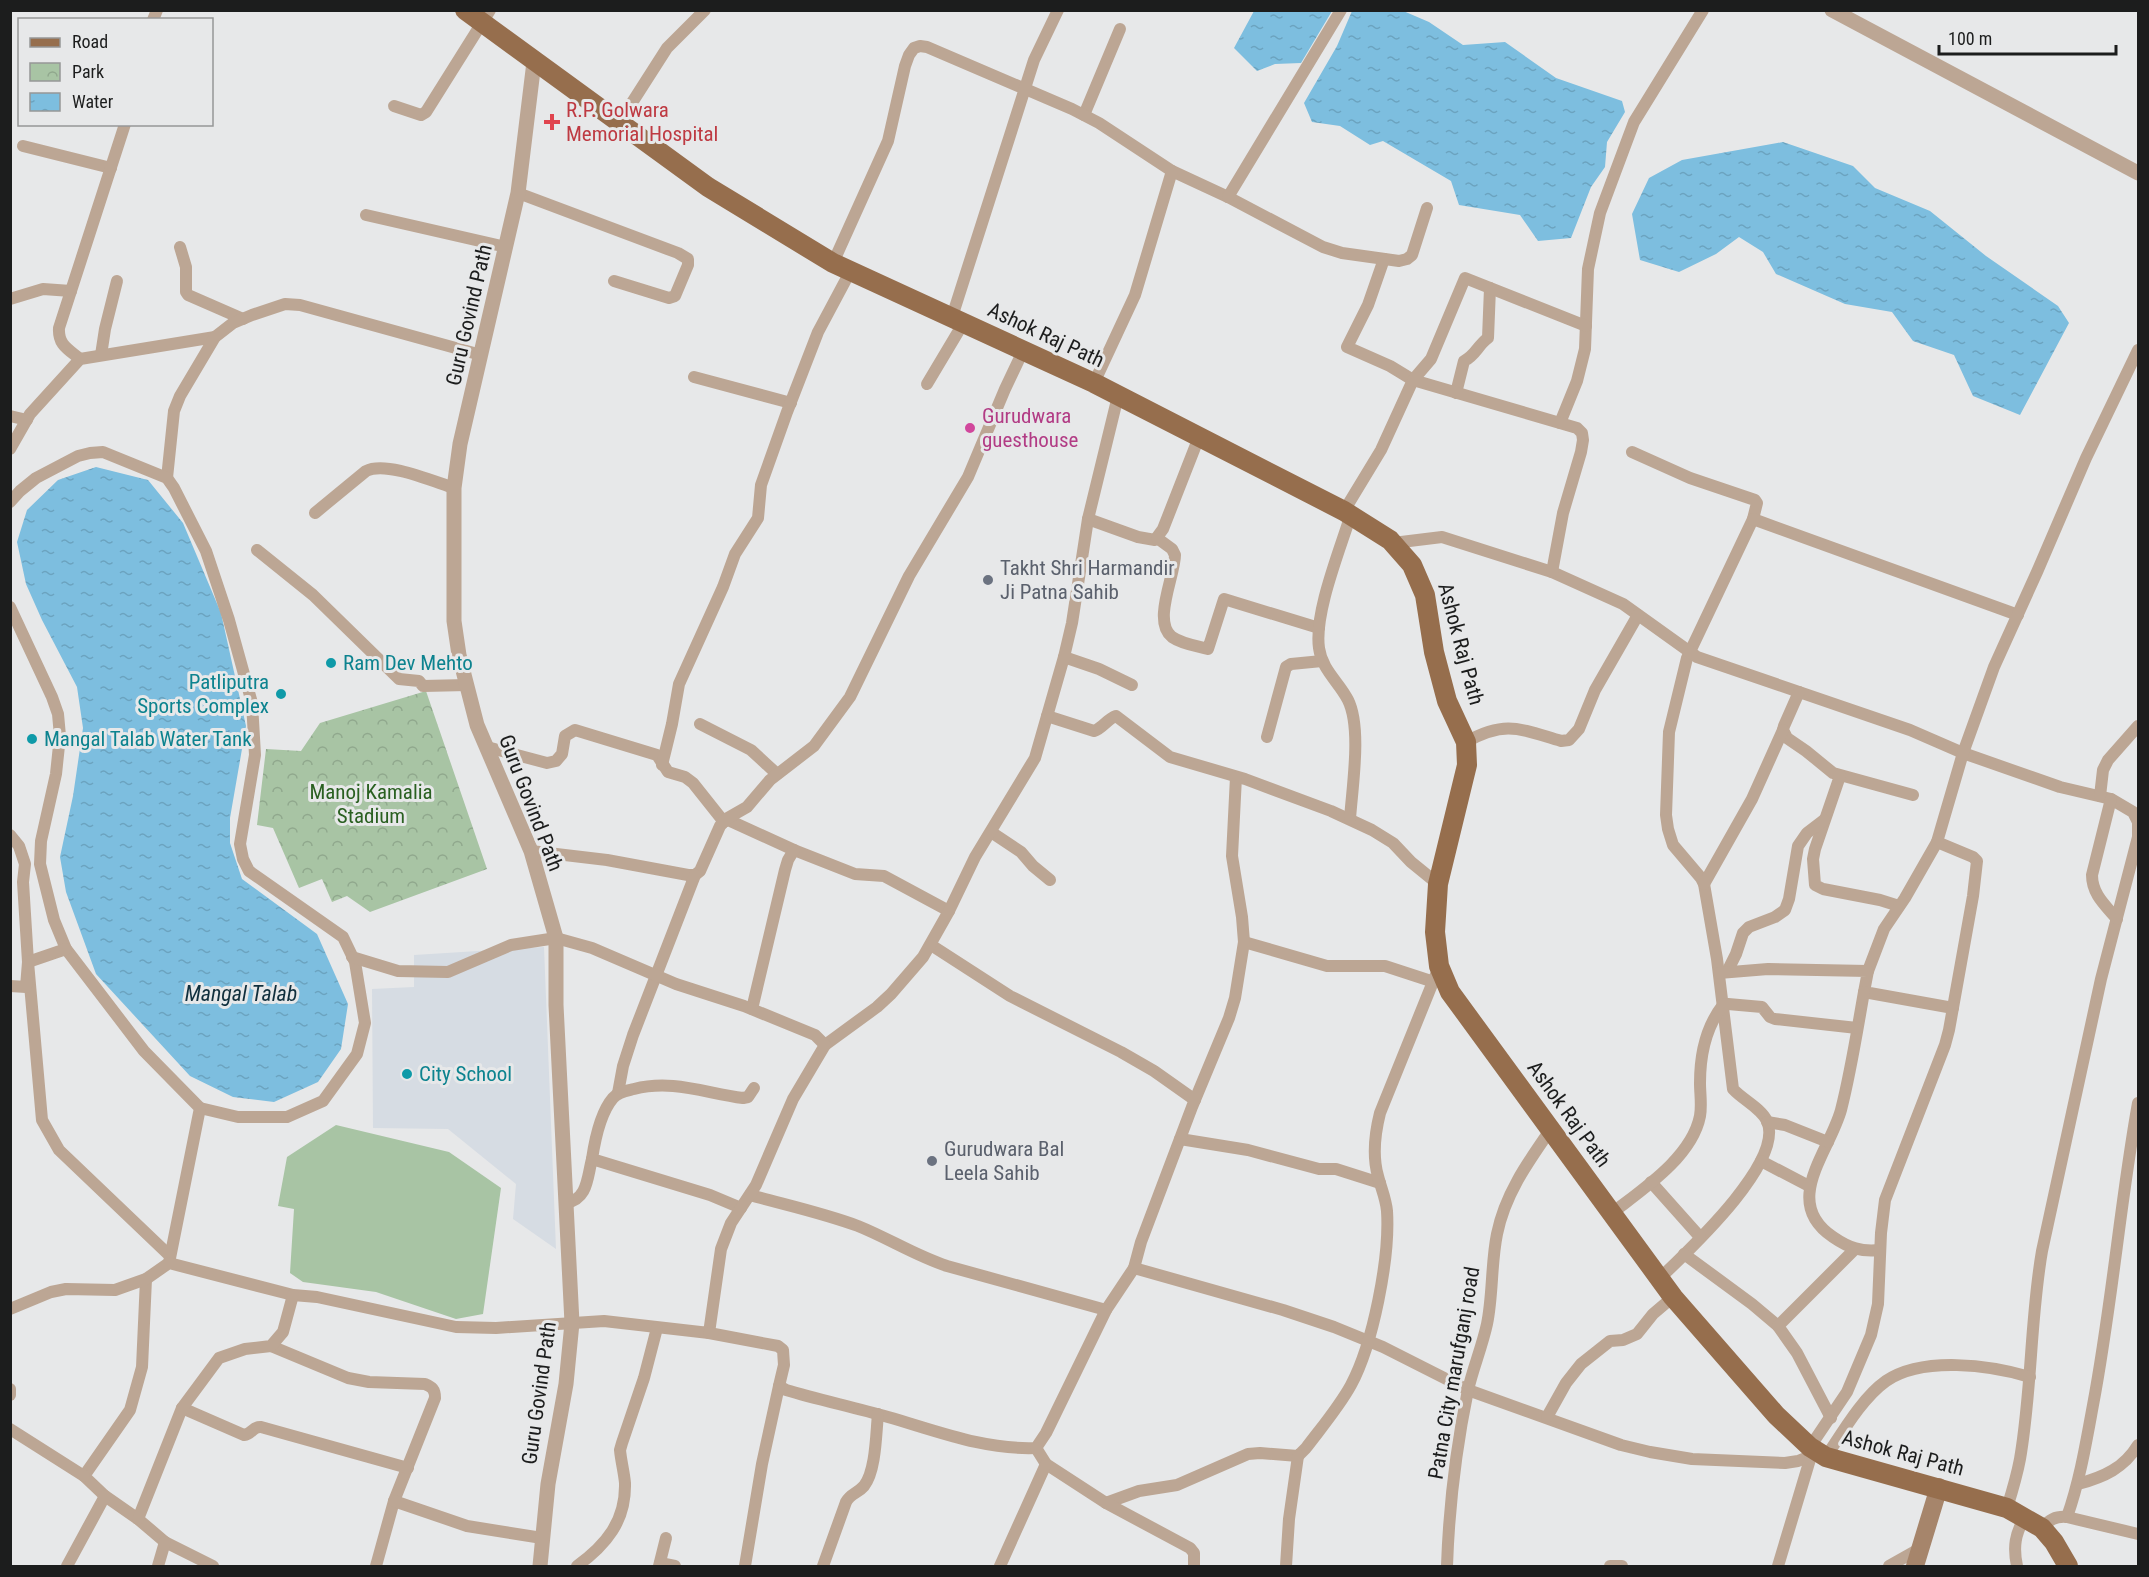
<svg xmlns="http://www.w3.org/2000/svg" width="2149" height="1577" font-family="'Roboto Condensed',sans-serif">
  <defs>
    <pattern id="park-crowns" width="20" height="18" patternUnits="userSpaceOnUse" patternTransform="scale(1.5)"><rect width="20" height="18" fill="#a8c4a4"/><path d="M2 6a3 3 0 1 1 6 0M12 15a3 3 0 1 1 6 0" fill="none" stroke="#90a88d"/></pattern>
    <pattern id="water-ripples" width="26" height="14" patternUnits="userSpaceOnUse" patternTransform="scale(1.5)"><rect width="26" height="14" fill="#7dbedf"/><path d="M2 4q2-2 4 0t4 0M15 11q2-2 4 0t4 0" fill="none" stroke="#6ba3bf"/></pattern>
  </defs>
  <rect width="100%" height="100%" fill="#e7e8e9"/>
  <path fill="#d6dce3" d="M 544,947 L 556,1249 L 513,1219 L 516,1184 L 448,1129 L 373,1128 L 372,989 L 414,987 L 414,955 Z"/>
  <path fill="#a8c4a4" d="M 336,1125 L 449,1152 L 501,1188 L 483,1314 L 456,1319 L 376,1292 L 303,1282 L 290,1273 L 294,1209 L 278,1206 L 287,1157 Z"/>
  <path fill="url(#park-crowns)" d="M 426,691 L 487,869 L 370,912 L 347,896 L 332,902 L 322,879 L 299,888 L 273,828 L 257,825 L 266,749 L 301,751 L 320,723 Z"/>
  <g fill="url(#water-ripples)">
    <path d="M 1401,10 L 1429,22 L 1463,45 L 1505,42 L 1556,78 L 1622,101 L 1625,112 L 1607,142 L 1605,167 L 1591,187 L 1571,238 L 1538,241 L 1520,215 L 1459,205 L 1451,181 L 1383,141 L 1370,145 L 1340,126 L 1312,122 L 1304,103 L 1337,46 L 1352,11 Z"/>
    <path d="M 1254,11 L 1254,10 L 1332,11 L 1301,63 L 1275,64 L 1257,71 L 1234,48 Z"/>
    <path d="M 1783,142 L 1853,166 L 1875,188 L 1930,211 L 1986,256 L 2058,306 L 2069,323 L 2020,415 L 1973,396 L 1954,355 L 1913,341 L 1892,312 L 1845,304 L 1776,274 L 1763,252 L 1739,237 L 1716,254 L 1679,272 L 1640,260 L 1632,214 L 1649,178 L 1682,160 Z"/>
    <path d="M 96,467 L 148,480 L 183,523 L 221,613 L 246,726 L 230,818 L 230,843 L 242,879 L 317,934 L 348,1004 L 341,1049 L 318,1082 L 274,1102 L 233,1097 L 190,1076 L 96,974 L 66,892 L 60,857 L 73,796 L 83,728 L 77,687 L 42,620 L 26,584 L 17,542 L 27,510 L 58,480 Z"/>
  </g>
  <g fill="none" stroke-linecap="round" stroke-linejoin="round">
    <g stroke="#bca694" stroke-width="12">
      <path d="M 153,20 L 157,10"/>
      <path d="M 394,106 L 421,115 L 426,112 L 490,10"/>
      <path d="M 1084,115 L 1120,29"/>
      <path d="M 619,123 L 667,48 L 705,10"/>
      <path d="M 23,146 L 111,168"/>
      <path d="M 1172,171 L 1228,197 L 1323,247 L 1342,253 L 1399,261 L 1407,259 L 1412,255 L 1427,208"/>
      <path d="M 518,193 L 678,253 L 688,259 L 688,265 L 675,296 L 669,298 L 614,281"/>
      <path d="M 1228,197 L 1341,10"/>
      <path d="M 366,215 L 506,247"/>
      <path d="M 180,247 L 186,267 L 186,292 L 188,295 L 243,319"/>
      <path d="M 833,263 L 888,141 L 905,66 L 909,55 L 914,48 L 920,46 L 927,47 L 1072,109 L 1099,123 L 1172,171 L 1135,295 L 1094,383"/>
      <path d="M 10,299 L 43,289 L 71,291"/>
      <path d="M 952,317 L 1034,60 L 1058,10"/>
      <path d="M 101,355 L 105,329 L 117,281"/>
      <path d="M 80,359 C 68,349 58,345 59,328 L 125,124"/>
      <path d="M 694,377 L 791,403"/>
      <path d="M 927,384 L 964,322"/>
      <path d="M 1456,393 L 1464,361 C 1476,355 1477,346 1488,338 L 1490,288"/>
      <path d="M 10,416 L 27,420"/>
      <path d="M 1560,423 L 1577,381 L 1585,349 L 1588,269 L 1600,213 L 1634,122 L 1703,10"/>
      <path d="M 10,449 L 30,414 L 80,359 L 215,337"/>
      <path d="M 1632,452 L 1690,478 L 1755,500 L 1757,503 L 1753,519 L 1687,658 L 1669,732 L 1666,815 L 1668,829 L 1673,845 L 1701,878 L 1704,884 L 1717,959 L 1733,1089 C 1743,1100 1761,1108 1767,1121 C 1785,1162 1687,1252 1659,1279"/>
      <path d="M 167,478 L 174,411 L 180,396 L 215,337 L 233,323 L 252,315 L 285,304 L 300,305 L 481,355"/>
      <path d="M 10,502 L 20,491 L 36,478 L 78,456 L 90,453 L 103,452 L 167,478 L 174,488 L 206,551 L 229,620 L 252,703 L 255,755 L 240,844 L 243,859 L 249,871 L 343,937 L 355,962 L 365,1023 L 357,1054 L 323,1101 L 287,1117 L 238,1117 L 200,1108"/>
      <path d="M 1344,511 L 1381,450 L 1413,380 L 1390,366 L 1347,347 L 1368,305 L 1384,259"/>
      <path d="M 315,513 L 366,471 C 386,461 432,481 454,488"/>
      <path d="M 1088,519 L 1138,537 L 1155,540 L 1163,529 L 1199,437"/>
      <path d="M 1753,519 L 2018,615"/>
      <path d="M 1157,538 L 1172,549 L 1175,555 C 1175,575 1152,622 1172,637 C 1182,644 1197,646 1208,649 L 1224,599 L 1319,628"/>
      <path d="M 1393,543 L 1442,537 L 1552,572 L 1623,604 L 1697,657 L 1910,730 L 1963,753 L 2060,787 L 2111,799 L 2133,812 L 2138,822 L 2138,837 L 2101,979 L 2042,1251 C 2030,1320 2032,1390 2020,1459 C 2017,1475 2012,1492 2007,1508"/>
      <path d="M 257,550 L 313,595 L 399,679 L 419,681 L 423,686 L 467,685"/>
      <path d="M 1552,572 L 1563,513 L 1581,452 L 1583,440 L 1582,433 L 1577,428 L 1413,380 L 1431,359 L 1465,278 L 1586,326"/>
      <path d="M 10,607 L 52,697 L 58,714 L 60,736 L 56,774 L 41,841 L 40,864 L 54,920 L 66,949 L 144,1051 L 200,1108 L 169,1263"/>
      <path d="M 1064,657 L 1099,669 L 1132,685"/>
      <path d="M 1799,692 L 1784,726 L 1783,730 L 1787,738 L 1806,751 L 1833,773 L 1913,795"/>
      <path d="M 1047,716 L 1094,731 C 1103,728 1107,719 1116,716 L 1170,757 L 1245,779 L 1331,811 L 1372,830 L 1393,843 L 1411,862 L 1438,884"/>
      <path d="M 700,724 L 751,750 L 777,774"/>
      <path d="M 1267,737 L 1286,667 L 1291,664 L 1322,661"/>
      <path d="M 1466,742 C 1506,720 1520,729 1561,741 L 1569,740 L 1579,729 L 1595,690 L 1638,615"/>
      <path d="M 487,747 L 547,763 L 556,761 L 562,754 L 565,736 L 575,730 L 657,755 L 668,772 L 685,777 L 693,783 L 724,822"/>
      <path d="M 662,765 L 672,724 L 679,684 L 723,587 L 735,554 L 758,518 L 761,485 L 787,412 L 818,332 L 850,272"/>
      <path d="M 1840,776 L 1815,849 L 1813,859 L 1815,885 L 1823,889 L 1880,900 L 1899,906"/>
      <path d="M 2100,796 L 2103,770 L 2108,760 L 2138,726"/>
      <path d="M 2111,799 L 2092,875 C 2092,894 2105,905 2117,919"/>
      <path d="M 726,819 L 794,850 L 855,874 L 884,876 L 949,911"/>
      <path d="M 1350,819 C 1352,788 1362,728 1348,700 C 1339,682 1322,670 1319,648 C 1314,613 1340,550 1351,514"/>
      <path d="M 991,832 L 1021,852 L 1033,866 L 1050,880"/>
      <path d="M 10,835 L 19,846 L 25,864 L 23,882 L 28,962 L 42,1120 L 59,1150 L 169,1255"/>
      <path d="M 531,851 L 607,860 L 688,875 L 695,875 L 700,871 L 720,826 L 726,819 L 747,807 L 770,780 L 814,746 L 850,697 L 909,576 L 968,477 L 1005,389 L 1023,351"/>
      <path d="M 1704,884 L 1752,799 L 1783,730"/>
      <path d="M 1244,942 L 1327,966 L 1385,966 L 1434,982"/>
      <path d="M 931,945 L 1010,996 L 1121,1052 L 1154,1071 L 1195,1100"/>
      <path d="M 1868,971 L 1884,929 L 1905,898 L 1937,842"/>
      <path d="M 1727,972 L 1736,954 L 1743,933 L 1749,927 L 1775,917 L 1785,910 L 1789,899 L 1798,846 L 1807,833 L 1824,820"/>
      <path d="M 1719,973 L 1768,969 L 1868,971 L 1864,992 L 1953,1008"/>
      <path d="M 10,986 L 26,987 L 28,962 L 66,949"/>
      <path d="M 1864,992 C 1857,1031 1851,1071 1841,1110 C 1829,1153 1781,1202 1833,1237 C 1849,1248 1861,1252 1880,1250"/>
      <path d="M 752,1009 L 785,870 L 788,860 L 794,850"/>
      <path d="M 825,1045 L 877,1007 L 891,994 L 923,957 L 949,911 L 975,857 L 1035,758 L 1064,657 L 1072,623 L 1088,519 L 1118,396"/>
      <path d="M 618,1093 L 623,1066 L 633,1035 L 695,875"/>
      <path d="M 1767,1122 L 1785,1125 L 1828,1142"/>
      <path d="M 1180,1139 L 1248,1150 L 1319,1169 L 1336,1169 L 1380,1183"/>
      <path d="M 1761,1161 L 1809,1186"/>
      <path d="M 1651,1182 L 1700,1237"/>
      <path d="M 750,1195 C 786,1205 823,1213 858,1226 C 888,1238 916,1256 947,1266 L 1106,1310 L 1134,1268 L 1283,1310 L 1334,1327 L 1383,1347 L 1468,1390 L 1621,1445 L 1650,1452 L 1692,1459 L 1785,1463 L 1798,1461 L 1818,1453"/>
      <path d="M 566,1203 C 588,1199 587,1178 592,1159"/>
      <path d="M 741,1208 L 710,1195 L 592,1159 C 595,1139 600,1113 613,1098 C 618,1092 626,1091 634,1089 C 672,1079 705,1093 743,1098 L 748,1097 L 754,1088"/>
      <path d="M 1612,1213 C 1643,1189 1692,1157 1700,1116 C 1702,1105 1700,1094 1700,1083 C 1700,1056 1705,1028 1723,1005 L 1728,1004 L 1762,1007 L 1770,1017 L 1775,1019 L 1857,1028"/>
      <path d="M 1684,1254 L 1752,1304 L 1778,1326"/>
      <path d="M 1134,1268 L 1141,1242 L 1192,1107 L 1229,1018 L 1235,998 L 1244,942 L 1242,917 L 1232,856 L 1236,777"/>
      <path d="M 146,1279 L 142,1367 L 130,1410 L 84,1476 L 105,1496 L 138,1519 L 165,1542 L 213,1566"/>
      <path d="M 10,1309 L 51,1292 L 66,1289 L 115,1290 L 146,1279 L 169,1263 L 293,1295 L 317,1297 L 456,1327 L 496,1328 L 604,1321 L 709,1333 L 721,1249 L 731,1223 L 756,1185 L 793,1099 L 825,1045 L 815,1035 L 744,1006 L 676,984 L 592,948 L 556,938 L 511,945 L 448,972 L 398,971 L 352,957"/>
      <path d="M 709,1333 L 778,1346 L 783,1350 L 784,1365 L 779,1386 L 786,1390 C 819,1400 854,1407 888,1417 C 937,1431 984,1450 1036,1448 L 1046,1433 L 1106,1310"/>
      <path d="M 271,1346 L 348,1378 L 369,1382 L 425,1384 C 432,1387 435,1389 435,1398 L 394,1501 L 376,1566"/>
      <path d="M 10,1389 L 10,1395"/>
      <path d="M 182,1408 L 244,1435 C 252,1434 253,1426 261,1427 L 408,1468"/>
      <path d="M 1547,1417 L 1566,1383 L 1581,1364 L 1610,1341 L 1623,1340 L 1637,1334 L 1653,1314 L 1673,1297"/>
      <path d="M 1831,1418 L 1797,1353 L 1778,1326 L 1855,1249"/>
      <path d="M 10,1429 L 84,1476"/>
      <path d="M 1810,1447 L 1847,1392 L 1871,1335 L 1878,1304 L 1881,1233 L 1885,1200 L 1945,1045 L 1949,1030 L 1973,896 L 1977,861 L 1973,857 L 1937,842 L 1963,753 L 1994,667 L 2037,572 L 2086,458 L 2138,350"/>
      <path d="M 1036,1448 L 1046,1464 L 1106,1503 L 1139,1491 L 1177,1485 L 1248,1454 L 1260,1453 L 1298,1456 L 1306,1448 C 1321,1428 1339,1407 1351,1385 C 1373,1344 1390,1258 1387,1211 C 1386,1199 1381,1188 1378,1176 C 1372,1155 1375,1133 1380,1113 L 1439,967"/>
      <path d="M 1826,1457 C 1842,1433 1862,1398 1886,1381 C 1923,1356 1990,1365 2030,1377"/>
      <path d="M 2078,1484 C 2104,1477 2124,1468 2138,1445"/>
      <path d="M 394,1501 L 467,1526 L 542,1538"/>
      <path d="M 1106,1503 L 1190,1548 L 1194,1553 L 1194,1566"/>
      <path d="M 2067,1517 C 2080,1480 2086,1443 2093,1405 C 2112,1305 2120,1203 2138,1103"/>
      <path d="M 138,1519 L 182,1408 L 219,1358 L 245,1349 L 271,1346 L 283,1332 L 293,1295"/>
      <path d="M 2042,1528 C 2049,1520 2055,1516 2067,1517 L 2138,1534"/>
      <path d="M 660,1563 L 675,1566"/>
      <path d="M 67,1566 L 105,1496"/>
      <path d="M 158,1566 L 165,1542"/>
      <path d="M 577,1566 C 606,1545 626,1521 625,1483 C 624,1472 621,1461 620,1450 L 622,1443 L 644,1378 L 657,1328"/>
      <path d="M 659,1566 L 666,1538"/>
      <path d="M 745,1566 L 762,1464 L 779,1386"/>
      <path d="M 823,1566 L 846,1502 C 850,1494 858,1493 864,1486 C 876,1471 876,1433 878,1414"/>
      <path d="M 1000,1566 L 1046,1464"/>
      <path d="M 1286,1566 L 1289,1519 L 1298,1456"/>
      <path d="M 1447,1566 C 1449,1507 1456,1448 1468,1390 C 1473,1368 1482,1347 1487,1324 C 1493,1295 1491,1263 1497,1234 C 1505,1194 1528,1162 1551,1129"/>
      <path d="M 1610,1566 L 1622,1566"/>
      <path d="M 1778,1566 L 1811,1456"/>
      <path d="M 1889,1566 L 1921,1548"/>
      <path d="M 2017,1566 C 2013,1547 2015,1534 2025,1517"/>
    </g>
    <g stroke="#bca694" stroke-width="15">
      <path d="M 1832,10 L 2138,173"/>
      <path d="M 534,62 L 518,193 L 460,444 L 454,488 L 454,621 L 459,655 L 477,725 L 531,851 L 556,938 L 556,1005 L 572,1323 L 566,1384 L 548,1484 L 540,1566"/>
    </g>
    <path stroke="#a6856b" stroke-width="18" d="M 1915,1566 L 1939,1487"/>
    <path stroke="#966e4d" stroke-width="20" d="M 465,10 L 708,187 L 833,263 L 1094,383 L 1344,511 L 1390,540 L 1412,565 L 1425,595 L 1434,652 L 1447,701 L 1466,742 L 1467,765 L 1438,884 L 1435,932 L 1439,966 L 1450,992 L 1673,1297 L 1776,1415 L 1810,1447 L 1826,1457 L 2007,1508 L 2042,1528 L 2054,1542 L 2068,1566"/>
  </g>
  <path fill="#e0444e" stroke="#e7e8e9" stroke-width="2" d="M549 113h6v6h6v6h-6v6h-6v-6h-6v-6h6z"/>
  <circle fill="#d1479c" stroke="#e7e8e9" stroke-width="2" cx="970" cy="428" r="6"/>
  <g fill="#6b7280" stroke="#e7e8e9" stroke-width="2">
    <circle cx="988" cy="580" r="6"/>
    <circle cx="932" cy="1161" r="6"/>
  </g>
  <g fill="#0f9aa8" stroke="#e7e8e9" stroke-width="2">
    <circle cx="331" cy="663" r="6"/>
    <circle cx="281" cy="694" r="6"/>
    <circle cx="32" cy="739" r="6"/>
    <circle cx="407" cy="1074" r="6"/>
  </g>
  <g text-anchor="middle" dominant-baseline="central" stroke-width="6" stroke-linejoin="round" paint-order="stroke">
    <g font-size="21" fill="#be3a42" stroke="#e7e8e9" text-anchor="start">
      <text x="566" y="110">R.P. Golwara<tspan x="566" dy="24">Memorial Hospital</tspan></text>
    </g>
    <g font-size="21" fill="#1c1d1d" stroke="#e7e8e9">
      <text transform="translate(469 315) rotate(-77)">Guru Govind Path</text>
      <text transform="translate(1046 335) rotate(25)">Ashok Raj Path</text>
      <text transform="translate(1461 644) rotate(75)">Ashok Raj Path</text>
      <text transform="translate(531 803) rotate(69)">Guru Govind Path</text>
      <text transform="translate(1569 1114) rotate(54)">Ashok Raj Path</text>
      <text transform="translate(1454 1373) rotate(-80)">Patna City marufganj road</text>
      <text transform="translate(539 1393) rotate(-82)">Guru Govind Path</text>
      <text transform="translate(1903 1453) rotate(15)">Ashok Raj Path</text>
    </g>
    <g font-size="21" fill="#b23c85" stroke="#e7e8e9" text-anchor="start">
      <text x="982" y="416">Gurudwara<tspan x="982" dy="24">guesthouse</tspan></text>
    </g>
    <g font-size="21" fill="#5b616d" stroke="#e7e8e9" text-anchor="start">
      <text x="1000" y="568">Takht Shri Harmandir<tspan x="1000" dy="24">Ji Patna Sahib</tspan></text>
      <text x="944" y="1149">Gurudwara Bal<tspan x="944" dy="24">Leela Sahib</tspan></text>
    </g>
    <g font-size="21" fill="#0d838f" stroke="#e7e8e9" text-anchor="start">
      <text x="343" y="663">Ram Dev Mehto</text>
      <text x="269" y="682" text-anchor="end">Patliputra<tspan x="269" dy="24">Sports Complex</tspan></text>
      <text x="44" y="739">Mangal Talab Water Tank</text>
      <text x="419" y="1074">City School</text>
    </g>
    <g font-size="21" fill="#2a6021" stroke="#e7e8e9">
      <text x="371" y="792">Manoj Kamalia<tspan x="371" dy="24">Stadium</tspan></text>
    </g>
    <g font-size="22" font-style="italic" fill="#102f3d" stroke="#e7e8e9">
      <text x="241" y="993">Mangal Talab</text>
    </g>
  </g>
  <rect width="2149" height="1577" fill="none" stroke="#1c1d1d" stroke-width="24"/>
  <rect x="18" y="18" width="195" height="108" fill="#e7e8e9" stroke="#969797" stroke-width="1.5"/>
  <rect x="30" y="38" width="30" height="9" fill="#966e4d" stroke="#969797" stroke-width="1.5"/>
  <text x="72" y="48" font-size="18" fill="#1c1d1d">Road</text>
  <rect x="30" y="63" width="30" height="18" fill="url(#park-crowns)" stroke="#969797" stroke-width="1.5"/>
  <text x="72" y="78" font-size="18" fill="#1c1d1d">Park</text>
  <rect x="30" y="93" width="30" height="18" fill="url(#water-ripples)" stroke="#969797" stroke-width="1.5"/>
  <text x="72" y="108" font-size="18" fill="#1c1d1d">Water</text>
  <path d="M1939 45v9h177v-9" fill="none" stroke="#1c1d1d" stroke-width="3"/>
  <text x="1948" y="45" font-size="18" fill="#1c1d1d" stroke="#e7e8e9" stroke-width="4.5" paint-order="stroke">100 m</text>
</svg>
